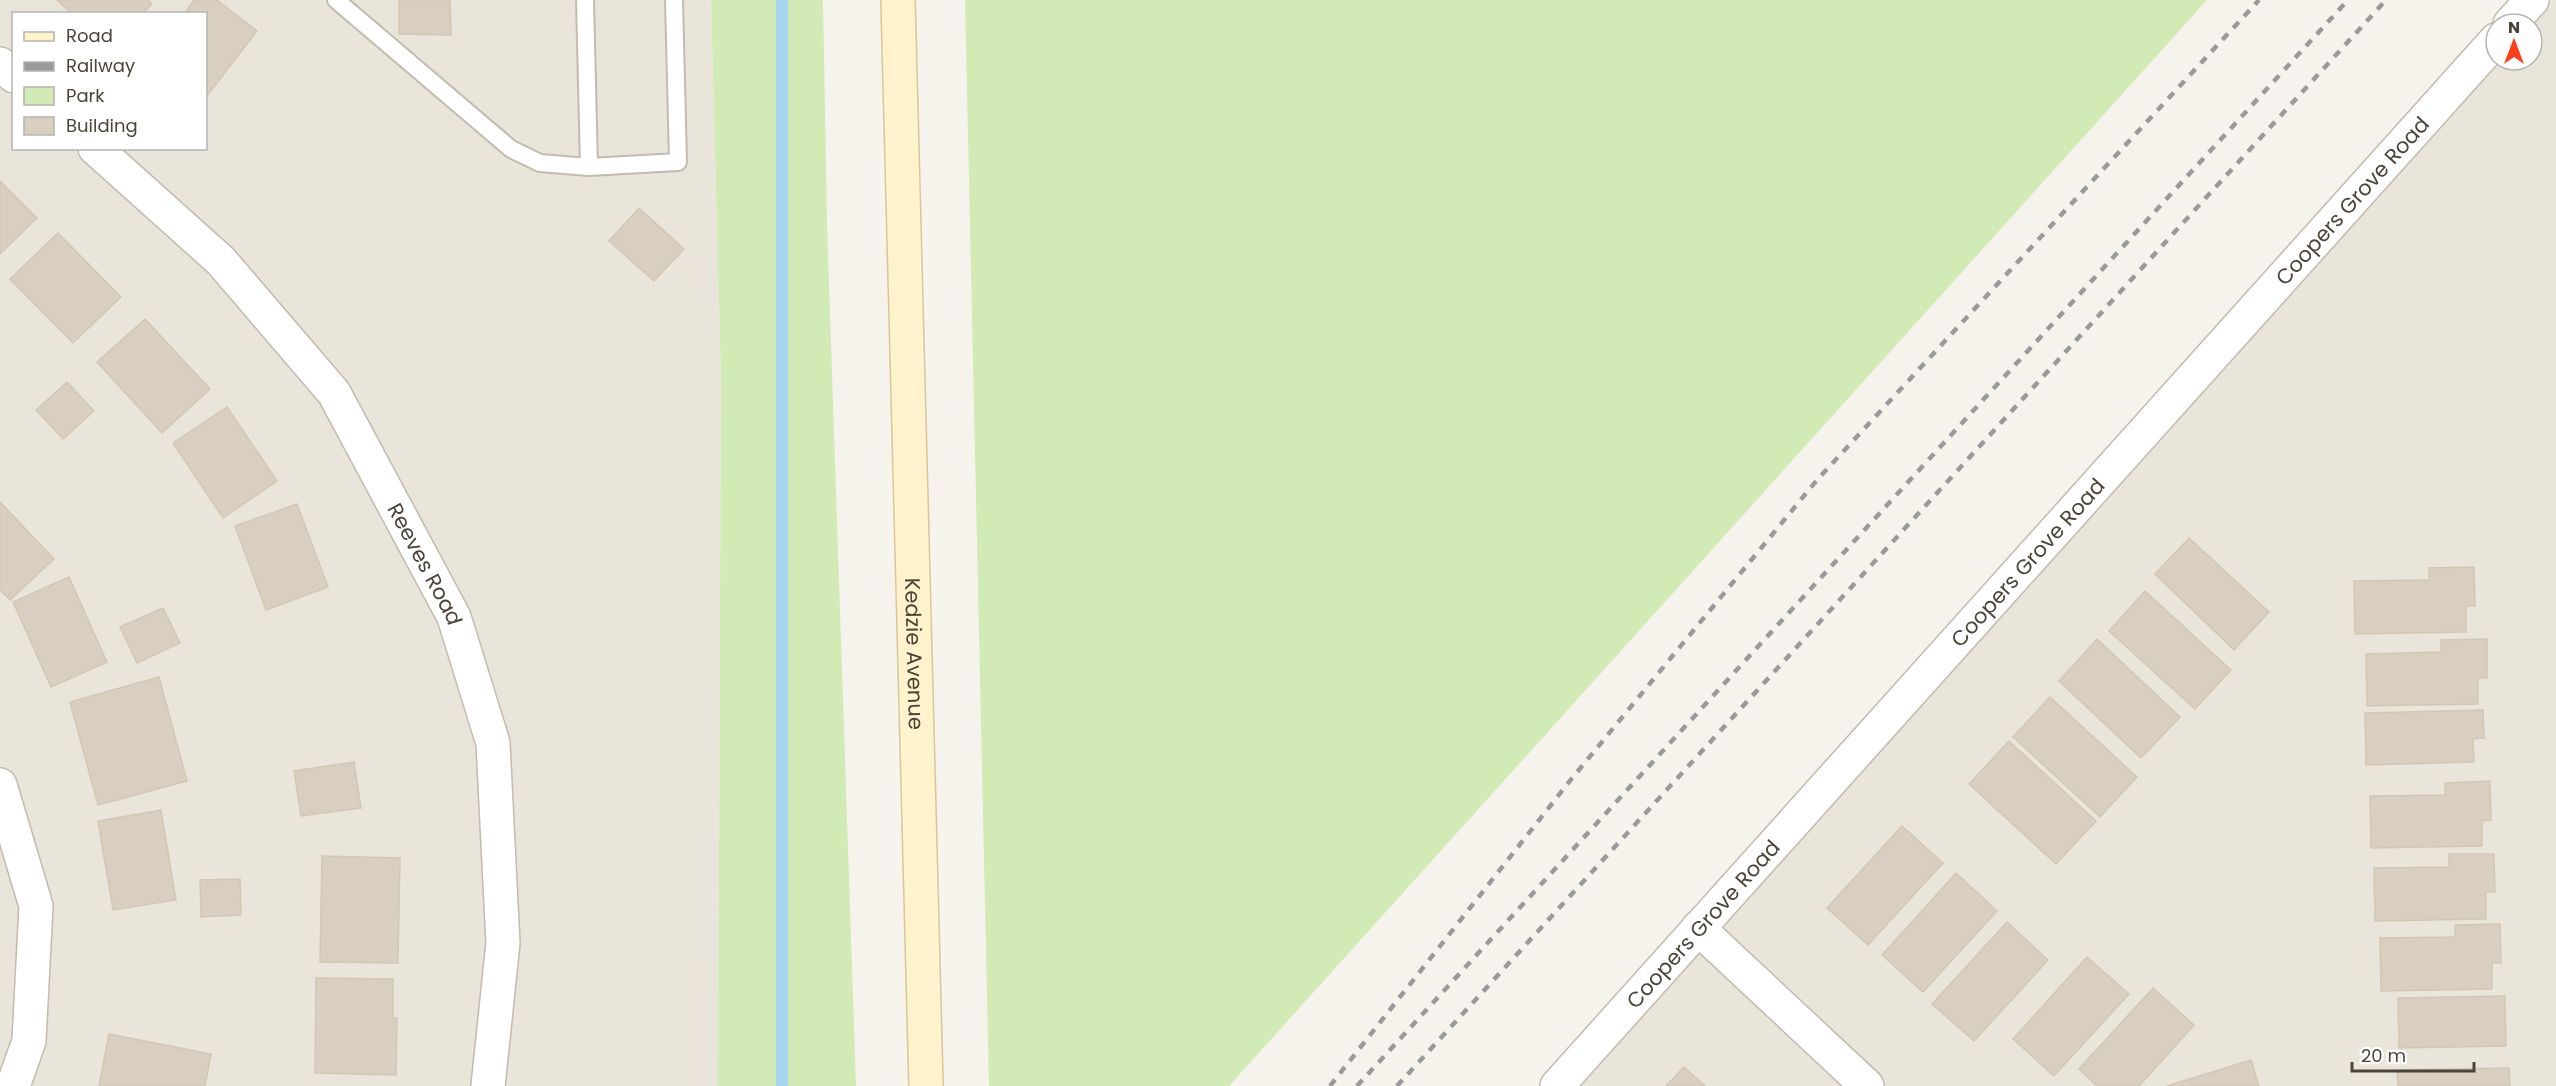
<svg xmlns="http://www.w3.org/2000/svg" width="2556" height="1086" font-family="Poppins,sans-serif">
  <rect width="100%" height="100%" fill="#f6f3ec"/>
  <g fill="#eae5da" fill-rule="evenodd">
    <path d="M 0,0 L 711,0 L 721,380 L 718,1086 L 0,1086 ZM 14,14 L 206,14 L 206,148 L 14,148 Z"/>
    <path d="M 2544,0 L 2556,0 L 2556,1086 L 1561,1086 L 2496,60 L 2532,60 L 2532,24 Z"/>
  </g>
  <g fill="#d2eab5">
    <path d="M 711,0 L 823,0 L 827,224 L 856,1086 L 718,1086 L 721,380 Z"/>
    <path d="M 965,0 L 2207,0 L 1229,1086 L 989,1086 Z"/>
  </g>
  <g fill="none" stroke-linecap="round" stroke-linejoin="round">
    <path stroke="#a9d4f2" stroke-width="12" d="M 782,0 L 782,1086"/>
  </g>
  <g fill="#d8cfc1" stroke="#d3c7b4" stroke-width="1.5">
    <path d="M 57,0 L 148,0 L 152,4 L 143,14 L 72,14 Z"/>
    <path d="M 194,0 L 217,0 L 257,31 L 206,97 L 206,14 L 184,14 Z"/>
    <path d="M 399,0 L 450,0 L 451,35 L 399,34 Z"/>
    <path d="M 0,181 L 37,218 L 0,254 Z"/>
    <path d="M 639,208 L 684,249 L 654,281 L 609,241 Z"/>
    <path d="M 58,233 L 121,297 L 73,343 L 10,279 Z"/>
    <path d="M 145,319 L 210,389 L 162,433 L 97,362 Z"/>
    <path d="M 67,382 L 94,411 L 63,439 L 36,410 Z"/>
    <path d="M 227,407 L 277,481 L 223,518 L 173,443 Z"/>
    <path d="M 0,502 L 54,559 L 10,600 L 0,590 Z"/>
    <path d="M 297,504 L 328,587 L 266,610 L 235,526 Z"/>
    <path d="M 2189,538 L 2269,612 L 2234,650 L 2155,574 Z"/>
    <path d="M 2474,567 L 2475,606 L 2466,606 L 2466,632 L 2355,634 L 2354,581 L 2429,580 L 2429,568 Z"/>
    <path d="M 69,577 L 107,662 L 51,687 L 13,602 Z"/>
    <path d="M 2145,591 L 2231,670 L 2195,709 L 2109,631 Z"/>
    <path d="M 163,608 L 180,643 L 137,663 L 120,627 Z"/>
    <path d="M 2097,639 L 2180,717 L 2141,758 L 2059,681 Z"/>
    <path d="M 2487,639 L 2487,678 L 2478,678 L 2478,704 L 2367,706 L 2366,654 L 2441,652 L 2441,640 Z"/>
    <path d="M 159,677 L 187,781 L 98,805 L 70,702 Z"/>
    <path d="M 2050,697 L 2137,777 L 2100,817 L 2013,737 Z"/>
    <path d="M 2483,710 L 2484,738 L 2473,739 L 2474,762 L 2366,765 L 2365,713 Z"/>
    <path d="M 2009,741 L 2096,821 L 2056,864 L 1969,784 Z"/>
    <path d="M 354,762 L 361,808 L 301,816 L 294,771 Z"/>
    <path d="M 2490,781 L 2491,820 L 2482,821 L 2482,846 L 2371,848 L 2370,796 L 2445,795 L 2445,783 Z"/>
    <path d="M 161,810 L 176,900 L 113,910 L 98,821 Z"/>
    <path d="M 1902,826 L 1943,863 L 1868,945 L 1827,908 Z"/>
    <path d="M 2449,854 L 2494,854 L 2495,892 L 2486,892 L 2486,919 L 2375,921 L 2374,868 L 2449,867 Z"/>
    <path d="M 322,856 L 400,858 L 398,963 L 320,962 Z"/>
    <path d="M 1956,873 L 1997,911 L 1923,992 L 1882,955 Z"/>
    <path d="M 240,879 L 241,915 L 201,917 L 200,880 Z"/>
    <path d="M 2007,922 L 2048,960 L 1974,1041 L 1932,1004 Z"/>
    <path d="M 2500,924 L 2501,963 L 2492,963 L 2492,989 L 2381,991 L 2380,938 L 2455,937 L 2455,925 Z"/>
    <path d="M 2087,957 L 2129,994 L 2054,1076 L 2013,1039 Z"/>
    <path d="M 316,978 L 393,979 L 393,1018 L 397,1018 L 396,1075 L 315,1073 Z"/>
    <path d="M 2153,988 L 2194,1025 L 2139,1086 L 2097,1086 L 2079,1069 Z"/>
    <path d="M 2505,996 L 2506,1046 L 2399,1048 L 2398,998 Z"/>
    <path d="M 109,1034 L 211,1054 L 205,1086 L 99,1086 Z"/>
    <path d="M 2251,1060 L 2259,1086 L 2167,1086 Z"/>
    <path d="M 1684,1067 L 1705,1086 L 1666,1086 Z"/>
    <path d="M 2509,1068 L 2510,1086 L 2398,1086 L 2397,1070 Z"/>
  </g>
  <g fill="none" stroke-linecap="round" stroke-linejoin="round">
    <defs>
      <g id="service">
        <path d="M 336,0 L 511,149 L 540,163 L 589,167"/>
        <path d="M 585,0 L 589,167 L 678,162 L 674,0"/>
      </g>
      <g id="minor">
        <path d="M 2510,24 L 2532,0"/>
        <path d="M 0,64 L 14,76"/>
        <path id="s1" d="M 95,148 L 221,261 L 334,393 L 454,617 L 493,743 L 503,943 L 488,1086"/>
        <path d="M 0,785 L 36,906 L 29,1041 L 13,1086"/>
        <path d="M 1698,928 L 1867,1086"/>
        <path id="s2" d="M 1557,1086 L 2496,40"/>
      </g>
      <g id="secondary">
        <path id="s3" d="M 898,0 L 926,1086"/>
      </g>
    </defs>
    <use href="#service" stroke="#c2bbae" stroke-width="20"/>
    <use href="#minor" stroke="#c2bbae" stroke-width="36"/>
    <use href="#secondary" stroke="#d6c79b" stroke-width="36"/>
    <use href="#service" stroke="#fff" stroke-width="16"/>
    <use href="#minor" stroke="#fff" stroke-width="33"/>
    <use href="#secondary" stroke="#fff3cd" stroke-width="33"/>
    <g stroke="#9a9a9a" stroke-width="4.5" stroke-dasharray="8 8" stroke-linecap="butt">
      <path d="M 1330,1086 L 1569,782 L 1817,480 L 2259,0"/>
      <path d="M 1357,1086 L 2348,0"/>
      <path d="M 1397,1086 L 2386,0"/>
    </g>
  </g>
  <g text-anchor="middle" dominant-baseline="central" stroke-width="5" stroke-linejoin="round" paint-order="stroke">
    <g font-size="21" fill="#4b4439" stroke="#fff">
      <text stroke="none"><textPath href="#s2" startOffset="1190">Coopers Grove Road</textPath></text>
      <text stroke="none"><textPath href="#s2" startOffset="704">Coopers Grove Road</textPath></text>
      <text stroke="none"><textPath href="#s1" startOffset="537">Reeves Road</textPath></text>
      <text stroke="none"><textPath href="#s3" startOffset="654">Kedzie Avenue</textPath></text>
      <text stroke="none"><textPath href="#s2" startOffset="218">Coopers Grove Road</textPath></text>
    </g>
  </g>
  <rect x="12" y="12" width="195" height="138" fill="#ffffff" stroke="#b7b4b0" stroke-width="1.5"/>
  <rect x="24" y="32" width="30" height="9" fill="#fff3cd" stroke="#b7b4b0" stroke-width="1.5"/>
  <text x="66" y="42" font-size="18" fill="#4b4439">Road</text>
  <rect x="24" y="62" width="30" height="9" fill="#9a9a9a" stroke="#b7b4b0" stroke-width="1.5"/>
  <text x="66" y="72" font-size="18" fill="#4b4439">Railway</text>
  <rect x="24" y="87" width="30" height="18" fill="#d2eab5" stroke="#b7b4b0" stroke-width="1.5"/>
  <text x="66" y="102" font-size="18" fill="#4b4439">Park</text>
  <rect x="24" y="117" width="30" height="18" fill="#d8cfc1" stroke="#b7b4b0" stroke-width="1.5"/>
  <text x="66" y="132" font-size="18" fill="#4b4439">Building</text>
  <g transform="translate(2514 42)"><circle r="28" fill="#ffffff" stroke="#b7b4b0" stroke-width="1.5"/>
  <path d="M0-4.5L10 22L0 15L-10 22Z" fill="#fc3f1d"/>
  <text y="-9" font-size="16" font-weight="bold" text-anchor="middle" fill="#4b4439">N</text>
  </g>
  <path d="M2352 1062v9h122v-9" fill="none" stroke="#4b4439" stroke-width="3"/>
  <text x="2361" y="1062" font-size="18" fill="#4b4439" stroke="#ffffff" stroke-width="4.5" paint-order="stroke">20 m</text>
</svg>
